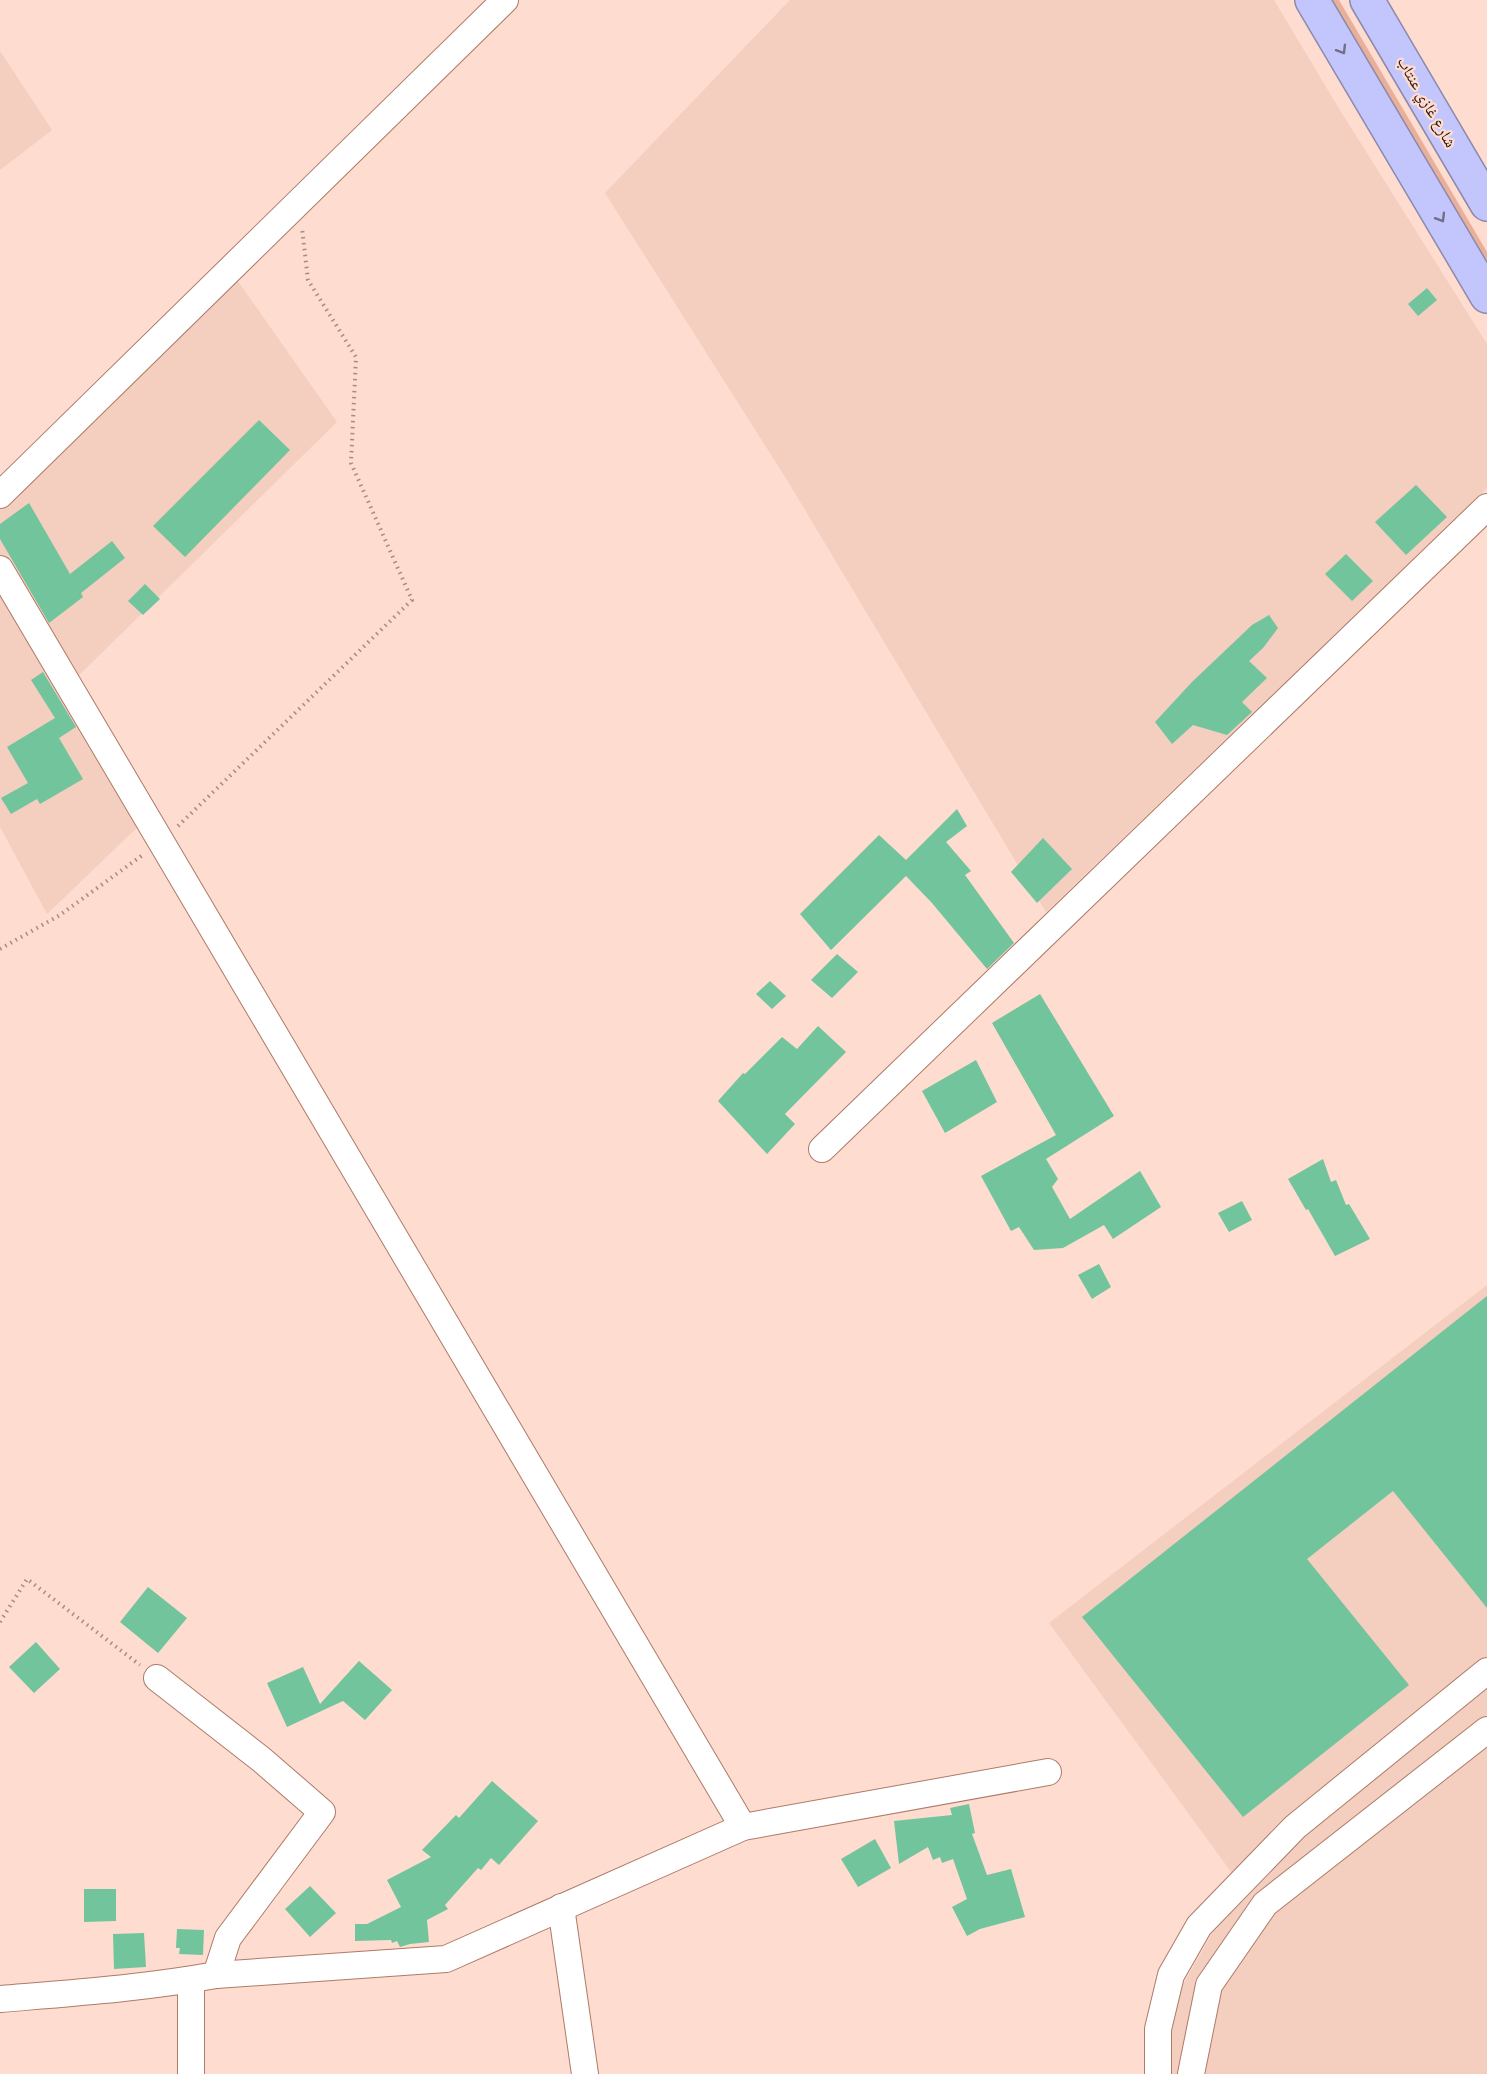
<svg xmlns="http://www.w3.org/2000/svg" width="1487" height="2074" font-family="Figtree,'Noto Naskh Arabic',sans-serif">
  <rect width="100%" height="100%" fill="#fedccf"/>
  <g fill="#f4cebf">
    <path d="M 790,0 L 1274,0 L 1338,107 L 1487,344 L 1487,488 L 1046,912 L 787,480 L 605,193 Z"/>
    <path d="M 0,51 L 52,130 L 0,170 Z"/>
    <path d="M 230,270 L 337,422 L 69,685 L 147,818 L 47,914 L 0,827 L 0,495 Z"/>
    <path d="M 1487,1285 L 1487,2074 L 1158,2074 L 1158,2029 L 1240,1884 L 1049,1623 Z"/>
  </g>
  <path fill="#e8b09b" d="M 1325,0 L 1339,0 L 1487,252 L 1487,276 Z"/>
  <g fill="#72c49c">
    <path d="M 1427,288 L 1437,300 L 1418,316 L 1408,304 Z"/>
    <path d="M 259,420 L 290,450 L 185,557 L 153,526 Z"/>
    <path d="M 1416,485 L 1447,517 L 1406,555 L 1375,522 Z"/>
    <path d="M 29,503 L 70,574 L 112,541 L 125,558 L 81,593 L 83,597 L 49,623 L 0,539 L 0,524 Z"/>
    <path d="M 1346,554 L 1373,581 L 1352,601 L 1325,574 Z"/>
    <path d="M 145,584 L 160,599 L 143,615 L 128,601 Z"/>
    <path d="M 1269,615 L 1278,628 L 1263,648 L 1249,661 L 1267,678 L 1242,702 L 1252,712 L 1227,735 L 1193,725 L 1172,744 L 1155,722 L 1192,682 L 1252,625 Z"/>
    <path d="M 43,672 L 76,727 L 59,738 L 83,779 L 40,804 L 37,799 L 11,814 L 1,798 L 28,783 L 7,747 L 55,718 L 31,680 Z"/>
    <path d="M 957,809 L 967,826 L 946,842 L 971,871 L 965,875 L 1014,943 L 987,969 L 932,903 L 906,876 L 831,950 L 800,914 L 879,835 L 906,860 Z"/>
    <path d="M 1043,838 L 1072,869 L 1037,903 L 1011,872 Z"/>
    <path d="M 837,954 L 858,972 L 832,998 L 811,980 Z"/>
    <path d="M 770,981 L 786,996 L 772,1009 L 756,994 Z"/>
    <path d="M 1040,994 L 1114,1116 L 1046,1159 L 1058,1179 L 1052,1187 L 1070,1219 L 1140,1171 L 1161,1207 L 1113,1239 L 1104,1225 L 1063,1248 L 1034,1250 L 1019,1227 L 1011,1231 L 981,1176 L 1056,1135 L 992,1023 Z"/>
    <path d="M 818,1026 L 846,1052 L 785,1114 L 795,1124 L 767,1154 L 718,1101 L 743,1073 L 745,1074 L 782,1037 L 797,1049 Z"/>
    <path d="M 976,1060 L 997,1102 L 945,1133 L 922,1091 Z"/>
    <path d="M 1323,1159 L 1331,1182 L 1336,1180 L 1346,1205 L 1349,1204 L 1370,1239 L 1335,1256 L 1308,1209 L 1306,1210 L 1288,1179 Z"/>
    <path d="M 1242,1201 L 1252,1220 L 1229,1232 L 1218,1213 Z"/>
    <path d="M 1099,1264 L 1111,1287 L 1092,1299 L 1078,1275 Z"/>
    <path d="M 1487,1296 L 1487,1608 L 1393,1491 L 1307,1559 L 1409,1685 L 1243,1817 L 1082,1617 Z"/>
    <path d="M 148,1587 L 187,1618 L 158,1653 L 120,1622 Z"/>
    <path d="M 36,1642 L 60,1669 L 34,1693 L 9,1667 Z"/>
    <path d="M 359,1661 L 392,1690 L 365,1720 L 343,1701 L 287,1727 L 267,1683 L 303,1667 L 320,1704 Z"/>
    <path d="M 492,1781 L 538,1821 L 499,1865 L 491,1858 L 481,1870 L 478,1868 L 445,1905 L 448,1909 L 427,1920 L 429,1942 L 410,1944 L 400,1947 L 397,1941 L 392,1943 L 391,1940 L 355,1941 L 355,1924 L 367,1924 L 401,1907 L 387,1880 L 431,1857 L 422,1850 L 456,1815 L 459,1818 Z"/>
    <path d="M 969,1804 L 975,1833 L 972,1834 L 987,1875 L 1011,1869 L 1025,1917 L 980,1929 L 967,1936 L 952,1907 L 967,1899 L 953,1859 L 942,1863 L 940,1857 L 933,1860 L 928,1847 L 899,1864 L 894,1821 L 952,1815 L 950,1808 Z"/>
    <path d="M 875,1839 L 891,1868 L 858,1887 L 841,1859 Z"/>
    <path d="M 310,1886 L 336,1913 L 310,1937 L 285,1909 Z"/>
    <path d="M 84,1889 L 116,1889 L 116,1921 L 84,1922 Z"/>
    <path d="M 177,1929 L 204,1930 L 203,1955 L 179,1954 L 180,1948 L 176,1948 Z"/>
    <path d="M 144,1933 L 146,1967 L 114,1969 L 113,1934 Z"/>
  </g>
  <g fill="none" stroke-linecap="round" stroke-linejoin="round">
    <defs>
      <g id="minor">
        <path d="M 0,495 L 505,0"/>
        <path d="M 0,569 L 743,1827"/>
        <path d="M 822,1149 L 1487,507"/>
        <path d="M 157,1678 L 262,1760 L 322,1812 L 228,1938 L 216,1975"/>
        <path d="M 561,1907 L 585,2074"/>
        <path d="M 191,1980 L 191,2074"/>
        <path d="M 0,1999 C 72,1993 145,1988 216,1975 L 446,1959 L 743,1827 L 1048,1772"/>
        <path d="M 1158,2074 L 1158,2029 L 1171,1975 L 1199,1926 L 1295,1827 L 1487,1671"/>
        <path d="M 1191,2074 L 1209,1985 L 1265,1904 L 1487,1730"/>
      </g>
      <g id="highway">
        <path d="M 1312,0 L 1487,296"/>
        <path d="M 1367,0 L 1487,204"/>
      </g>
    </defs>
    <use href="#minor" stroke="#ad7b68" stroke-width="28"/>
    <use href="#highway" stroke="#8d89aa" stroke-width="36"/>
    <g stroke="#a78c81" stroke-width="4" stroke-dasharray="1.5 4.5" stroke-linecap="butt">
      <path d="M 178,826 L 412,600 L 351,463 L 356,357 L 308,280 L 302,228"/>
      <path d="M 0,949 L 60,915 L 144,854"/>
      <path d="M 0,1622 L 27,1579 L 140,1665"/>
    </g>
    <use href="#minor" stroke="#fff" stroke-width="26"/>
    <use href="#highway" stroke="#c2c6fd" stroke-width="33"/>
  </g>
  <defs><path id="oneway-chevron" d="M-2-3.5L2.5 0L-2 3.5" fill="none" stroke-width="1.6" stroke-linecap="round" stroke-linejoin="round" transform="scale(1.5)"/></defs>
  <g stroke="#766e86">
    <use href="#oneway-chevron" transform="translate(1342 50) rotate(59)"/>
    <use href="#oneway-chevron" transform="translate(1441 218) rotate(59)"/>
  </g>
  <g text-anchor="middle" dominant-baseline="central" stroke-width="4.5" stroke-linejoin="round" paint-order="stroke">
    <g font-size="16" fill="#2a170f" stroke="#fedccf">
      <text transform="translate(1427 102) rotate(60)">شارع غازي عنتاب</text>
    </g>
  </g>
</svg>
